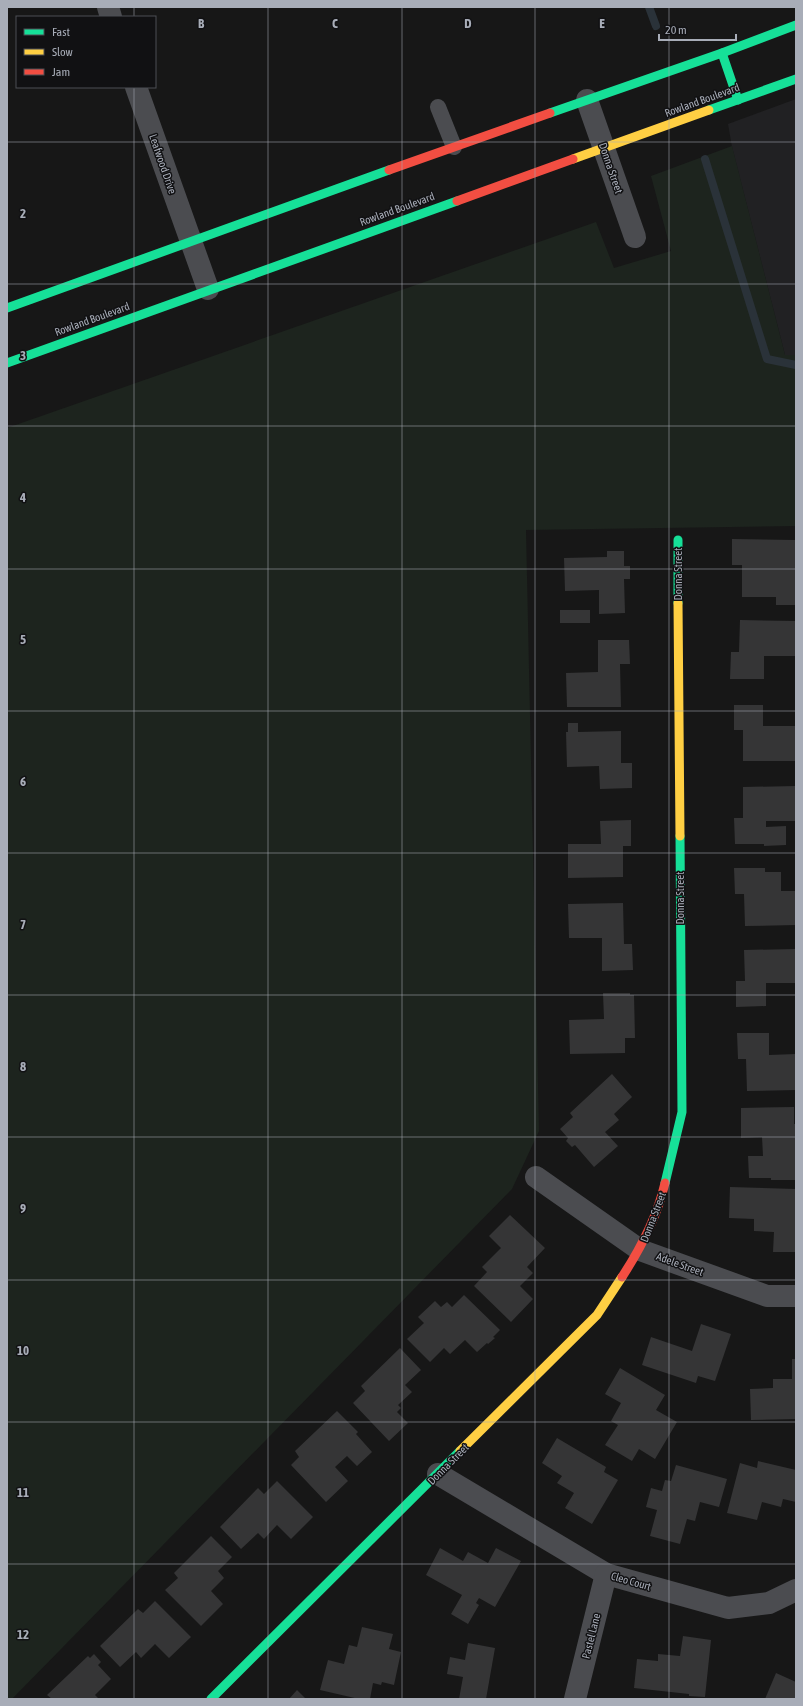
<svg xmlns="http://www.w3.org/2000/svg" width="803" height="1706" font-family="'Asap Condensed',sans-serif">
  <rect width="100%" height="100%" fill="#171717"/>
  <path fill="#212123" d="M 796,99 L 796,355 L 785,355 L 732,147 L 728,124 Z"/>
  <path fill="#1d241e" d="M 732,146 L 785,355 L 796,355 L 796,526 L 526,530 L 539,1131 L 512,1189 L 12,1699 L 7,1699 L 7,428 L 596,222 L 614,268 L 671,251 L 651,176 Z"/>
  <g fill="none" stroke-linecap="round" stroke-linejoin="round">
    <g stroke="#2a3239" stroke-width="8">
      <path d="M 649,7 L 656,26"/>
      <path d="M 705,159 L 767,359 L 796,365"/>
    </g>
  </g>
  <g fill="#353536">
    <path d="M 732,539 L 795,540 L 796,605 L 776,605 L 776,597 L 742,597 L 742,565 L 732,565 Z"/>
    <path d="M 607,551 L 624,551 L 624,566 L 630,566 L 630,579 L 624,579 L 625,613 L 599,614 L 599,590 L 565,591 L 564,558 L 607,557 Z"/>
    <rect x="560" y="610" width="30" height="13"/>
    <path d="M 740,620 L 796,621 L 796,656 L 764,656 L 764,679 L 730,679 L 731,652 L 739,652 Z"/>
    <path d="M 598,640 L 629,640 L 630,664 L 620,664 L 621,707 L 567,707 L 566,673 L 598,672 Z"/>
    <path d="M 734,705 L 763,705 L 763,726 L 796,726 L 796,761 L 743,761 L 743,730 L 734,730 Z"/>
    <path d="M 568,723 L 578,723 L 578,732 L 621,731 L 621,763 L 632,763 L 632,788 L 600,789 L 599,766 L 567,767 L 566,732 L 568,732 Z"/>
    <path d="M 796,786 L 796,821 L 766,821 L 766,827 L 786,826 L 786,845 L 764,846 L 764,844 L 735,844 L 734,818 L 743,818 L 743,787 Z"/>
    <path d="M 631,820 L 631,846 L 623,846 L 623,877 L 568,878 L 568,844 L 601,844 L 600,821 Z"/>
    <path d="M 734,868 L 765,868 L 765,872 L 781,872 L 781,891 L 796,891 L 796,925 L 745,926 L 744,894 L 735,894 Z"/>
    <path d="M 623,903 L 624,944 L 632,944 L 633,970 L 602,971 L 602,938 L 569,938 L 568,904 Z"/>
    <path d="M 796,949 L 796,983 L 766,983 L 766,1006 L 736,1007 L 736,981 L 745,981 L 744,950 Z"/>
    <path d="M 603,993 L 630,993 L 630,995 L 634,995 L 635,1038 L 625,1038 L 625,1053 L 570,1054 L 569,1020 L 604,1019 Z"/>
    <path d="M 737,1033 L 769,1033 L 769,1055 L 796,1054 L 796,1090 L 747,1091 L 746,1059 L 738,1059 Z"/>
    <path d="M 612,1074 L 632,1097 L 614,1114 L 619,1120 L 605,1132 L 618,1146 L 594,1167 L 575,1145 L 572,1147 L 566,1141 L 568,1138 L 560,1129 L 573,1117 L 570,1113 Z"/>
    <path d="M 794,1107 L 794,1124 L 796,1124 L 796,1180 L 771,1180 L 771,1178 L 749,1178 L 748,1156 L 763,1156 L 762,1137 L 741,1138 L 741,1108 Z"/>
    <path d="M 730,1187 L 796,1189 L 796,1252 L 773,1252 L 774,1232 L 754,1231 L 754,1219 L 729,1218 Z"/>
    <path d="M 510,1215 L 545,1248 L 527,1267 L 533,1273 L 520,1286 L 533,1299 L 511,1322 L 474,1286 L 487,1272 L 482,1267 L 501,1248 L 489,1236 Z"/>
    <path d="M 464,1295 L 500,1330 L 493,1337 L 495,1338 L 488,1344 L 487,1343 L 477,1352 L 465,1340 L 450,1354 L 444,1348 L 430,1362 L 407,1339 L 424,1323 L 418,1317 L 435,1301 L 441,1307 L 447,1302 L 452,1307 Z"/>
    <path d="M 701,1324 L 731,1334 L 715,1381 L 698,1376 L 696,1383 L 642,1365 L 651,1337 L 692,1351 Z"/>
    <path d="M 400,1348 L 421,1370 L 405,1385 L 412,1392 L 398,1405 L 401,1408 L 397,1412 L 408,1423 L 389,1441 L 353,1403 L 365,1391 L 361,1386 Z"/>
    <path d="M 792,1359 L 796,1359 L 796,1419 L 751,1420 L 750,1389 L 773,1388 L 773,1379 L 792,1379 Z"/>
    <path d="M 620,1368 L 665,1395 L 656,1410 L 677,1422 L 655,1459 L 639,1449 L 632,1461 L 605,1445 L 618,1425 L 611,1421 L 621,1403 L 605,1394 Z"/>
    <path d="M 337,1411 L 358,1432 L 356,1434 L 372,1452 L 357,1466 L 347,1456 L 335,1467 L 348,1481 L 326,1502 L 291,1465 L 299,1457 L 295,1451 Z"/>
    <path d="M 557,1438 L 606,1467 L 604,1472 L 618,1480 L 592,1524 L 565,1508 L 574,1493 L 557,1483 L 562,1476 L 542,1463 Z"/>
    <path d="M 758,1461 L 796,1470 L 796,1502 L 783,1499 L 781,1507 L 762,1502 L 757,1520 L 727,1513 L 740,1463 L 757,1468 Z"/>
    <path d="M 676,1465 L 727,1479 L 719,1507 L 700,1502 L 695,1521 L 687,1519 L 680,1544 L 650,1536 L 657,1510 L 646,1507 L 651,1488 L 662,1491 L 665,1480 L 671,1481 Z"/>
    <path d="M 277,1481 L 313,1517 L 291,1539 L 277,1525 L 264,1539 L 258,1533 L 241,1549 L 220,1527 L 258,1488 L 264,1494 Z"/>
    <path d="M 211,1536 L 232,1557 L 218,1571 L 224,1578 L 211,1591 L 223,1604 L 201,1626 L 165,1590 L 178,1578 L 174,1573 Z"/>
    <path d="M 440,1548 L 463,1561 L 468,1552 L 488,1563 L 496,1548 L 521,1561 L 495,1607 L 479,1598 L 476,1603 L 479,1605 L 468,1624 L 451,1614 L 462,1595 L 426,1575 Z"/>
    <path d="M 155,1601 L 191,1637 L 169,1658 L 155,1644 L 141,1658 L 136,1652 L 120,1667 L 100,1646 L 138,1609 L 143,1613 Z"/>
    <path d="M 362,1627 L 393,1634 L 389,1649 L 401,1652 L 394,1685 L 382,1682 L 381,1685 L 373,1683 L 370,1699 L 359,1699 L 320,1690 L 328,1660 L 344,1664 L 349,1645 L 357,1647 Z"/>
    <path d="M 683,1636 L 711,1640 L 705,1697 L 689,1696 L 689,1694 L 634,1688 L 637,1659 L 658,1661 L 658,1654 L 680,1656 Z"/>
    <path d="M 468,1643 L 495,1648 L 486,1699 L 459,1699 L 463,1677 L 447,1674 L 450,1657 L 465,1660 Z"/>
    <path d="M 94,1654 L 101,1662 L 98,1665 L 111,1679 L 95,1695 L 99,1699 L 52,1699 L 47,1695 L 88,1656 L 90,1658 Z"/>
    <path d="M 776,1673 L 796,1682 L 796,1699 L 765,1699 Z"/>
    <path d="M 297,1690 L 306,1699 L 289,1699 Z"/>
  </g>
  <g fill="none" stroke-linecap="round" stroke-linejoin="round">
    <path stroke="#4b4c50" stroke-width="16" d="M 438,107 L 454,147"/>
    <g stroke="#4b4c50" stroke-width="22">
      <path d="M 108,7 L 111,17"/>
      <path d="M 136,87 L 208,289"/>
      <path d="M 587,100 L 635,237"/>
      <path d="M 536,1177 L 640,1250 L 767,1296 L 796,1296"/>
      <path d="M 438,1474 L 606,1574 L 728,1608 L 769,1603 L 796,1590"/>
      <path d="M 575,1699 L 606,1574"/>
    </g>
    <g stroke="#16e098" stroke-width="9">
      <path d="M 722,53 L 738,100"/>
      <path d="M 709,110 L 796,79"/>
      <path d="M 550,113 L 722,53 L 796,25"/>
      <path d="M 7,308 L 389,170"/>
      <path d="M 7,363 L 457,201"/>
      <path d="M 678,540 L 678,603"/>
      <path d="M 665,1183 L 682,1112 L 680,836"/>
      <path d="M 211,1699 L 460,1451"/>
    </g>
    <g stroke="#ffcf43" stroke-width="9">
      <path d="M 573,159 L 709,110"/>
      <path d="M 678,603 L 680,836"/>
      <path d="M 460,1451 L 597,1315 L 622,1277"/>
    </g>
    <g stroke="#f24e42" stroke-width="9">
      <path d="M 389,170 L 550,113"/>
      <path d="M 457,201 L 573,159"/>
      <path d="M 622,1277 C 641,1248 657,1217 665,1183"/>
    </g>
  </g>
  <path fill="none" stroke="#a8adb8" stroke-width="1" stroke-opacity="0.55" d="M 134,7 L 134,17M 268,7 L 268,1699M 402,7 L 402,1699M 535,7 L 535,1699M 669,7 L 669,1699M 134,87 L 134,1699M 7,142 L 796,142M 7,284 L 796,284M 7,426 L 796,426M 7,569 L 796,569M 7,711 L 796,711M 7,853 L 796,853M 7,995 L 796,995M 7,1137 L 796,1137M 7,1280 L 796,1280M 7,1422 L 796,1422M 7,1564 L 796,1564"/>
  <g text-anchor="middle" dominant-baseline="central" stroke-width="3" stroke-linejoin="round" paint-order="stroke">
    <g font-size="11" fill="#a8adb8" stroke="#111113">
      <text transform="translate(702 100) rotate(-20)">Rowland Boulevard</text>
      <text transform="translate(163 164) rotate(71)">Leafwood Drive</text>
      <text transform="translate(611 168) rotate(71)">Donna Street</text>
      <text transform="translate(397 209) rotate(-20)">Rowland Boulevard</text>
      <text transform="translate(92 319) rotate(-20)">Rowland Boulevard</text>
      <text transform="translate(678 574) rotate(-90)">Donna Street</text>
      <text transform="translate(680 898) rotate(-90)">Donna Street</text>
      <text transform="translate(653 1217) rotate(-69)">Donna Street</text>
      <text transform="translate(680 1264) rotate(20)">Adele Street</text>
      <text transform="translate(448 1464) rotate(-45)">Donna Street</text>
      <text transform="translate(631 1581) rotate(16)">Cleo Court</text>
      <text transform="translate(591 1636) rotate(-76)">Pastel Lane</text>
    </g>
  </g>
  <g font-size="13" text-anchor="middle" font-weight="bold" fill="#a8adb8" stroke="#111113" stroke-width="3" stroke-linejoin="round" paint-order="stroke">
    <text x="201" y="28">B</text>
    <text x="335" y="28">C</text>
    <text x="468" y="28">D</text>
    <text x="602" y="28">E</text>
    <text x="23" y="218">2</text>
    <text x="23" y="360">3</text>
    <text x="23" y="502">4</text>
    <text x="23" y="644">5</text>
    <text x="23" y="786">6</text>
    <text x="23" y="929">7</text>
    <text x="23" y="1071">8</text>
    <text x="23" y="1213">9</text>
    <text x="23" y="1355">10</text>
    <text x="23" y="1497">11</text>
    <text x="23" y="1639">12</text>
  </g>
  <rect width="803" height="1706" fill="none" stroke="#a8adb8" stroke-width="16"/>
  <rect x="16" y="16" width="140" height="72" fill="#111113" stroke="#4d4f55"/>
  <rect x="24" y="29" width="20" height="6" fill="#16e098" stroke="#4d4f55"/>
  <text x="52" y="36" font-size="12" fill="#a8adb8">Fast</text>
  <rect x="24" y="49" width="20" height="6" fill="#ffcf43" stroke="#4d4f55"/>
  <text x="52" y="56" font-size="12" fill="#a8adb8">Slow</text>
  <rect x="24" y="69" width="20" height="6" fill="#f24e42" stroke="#4d4f55"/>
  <text x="52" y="76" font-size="12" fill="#a8adb8">Jam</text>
  <path d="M659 34v6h77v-6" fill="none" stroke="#a8adb8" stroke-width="2"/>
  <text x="665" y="34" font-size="12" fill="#a8adb8" stroke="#111113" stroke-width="3" paint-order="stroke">20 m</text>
</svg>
